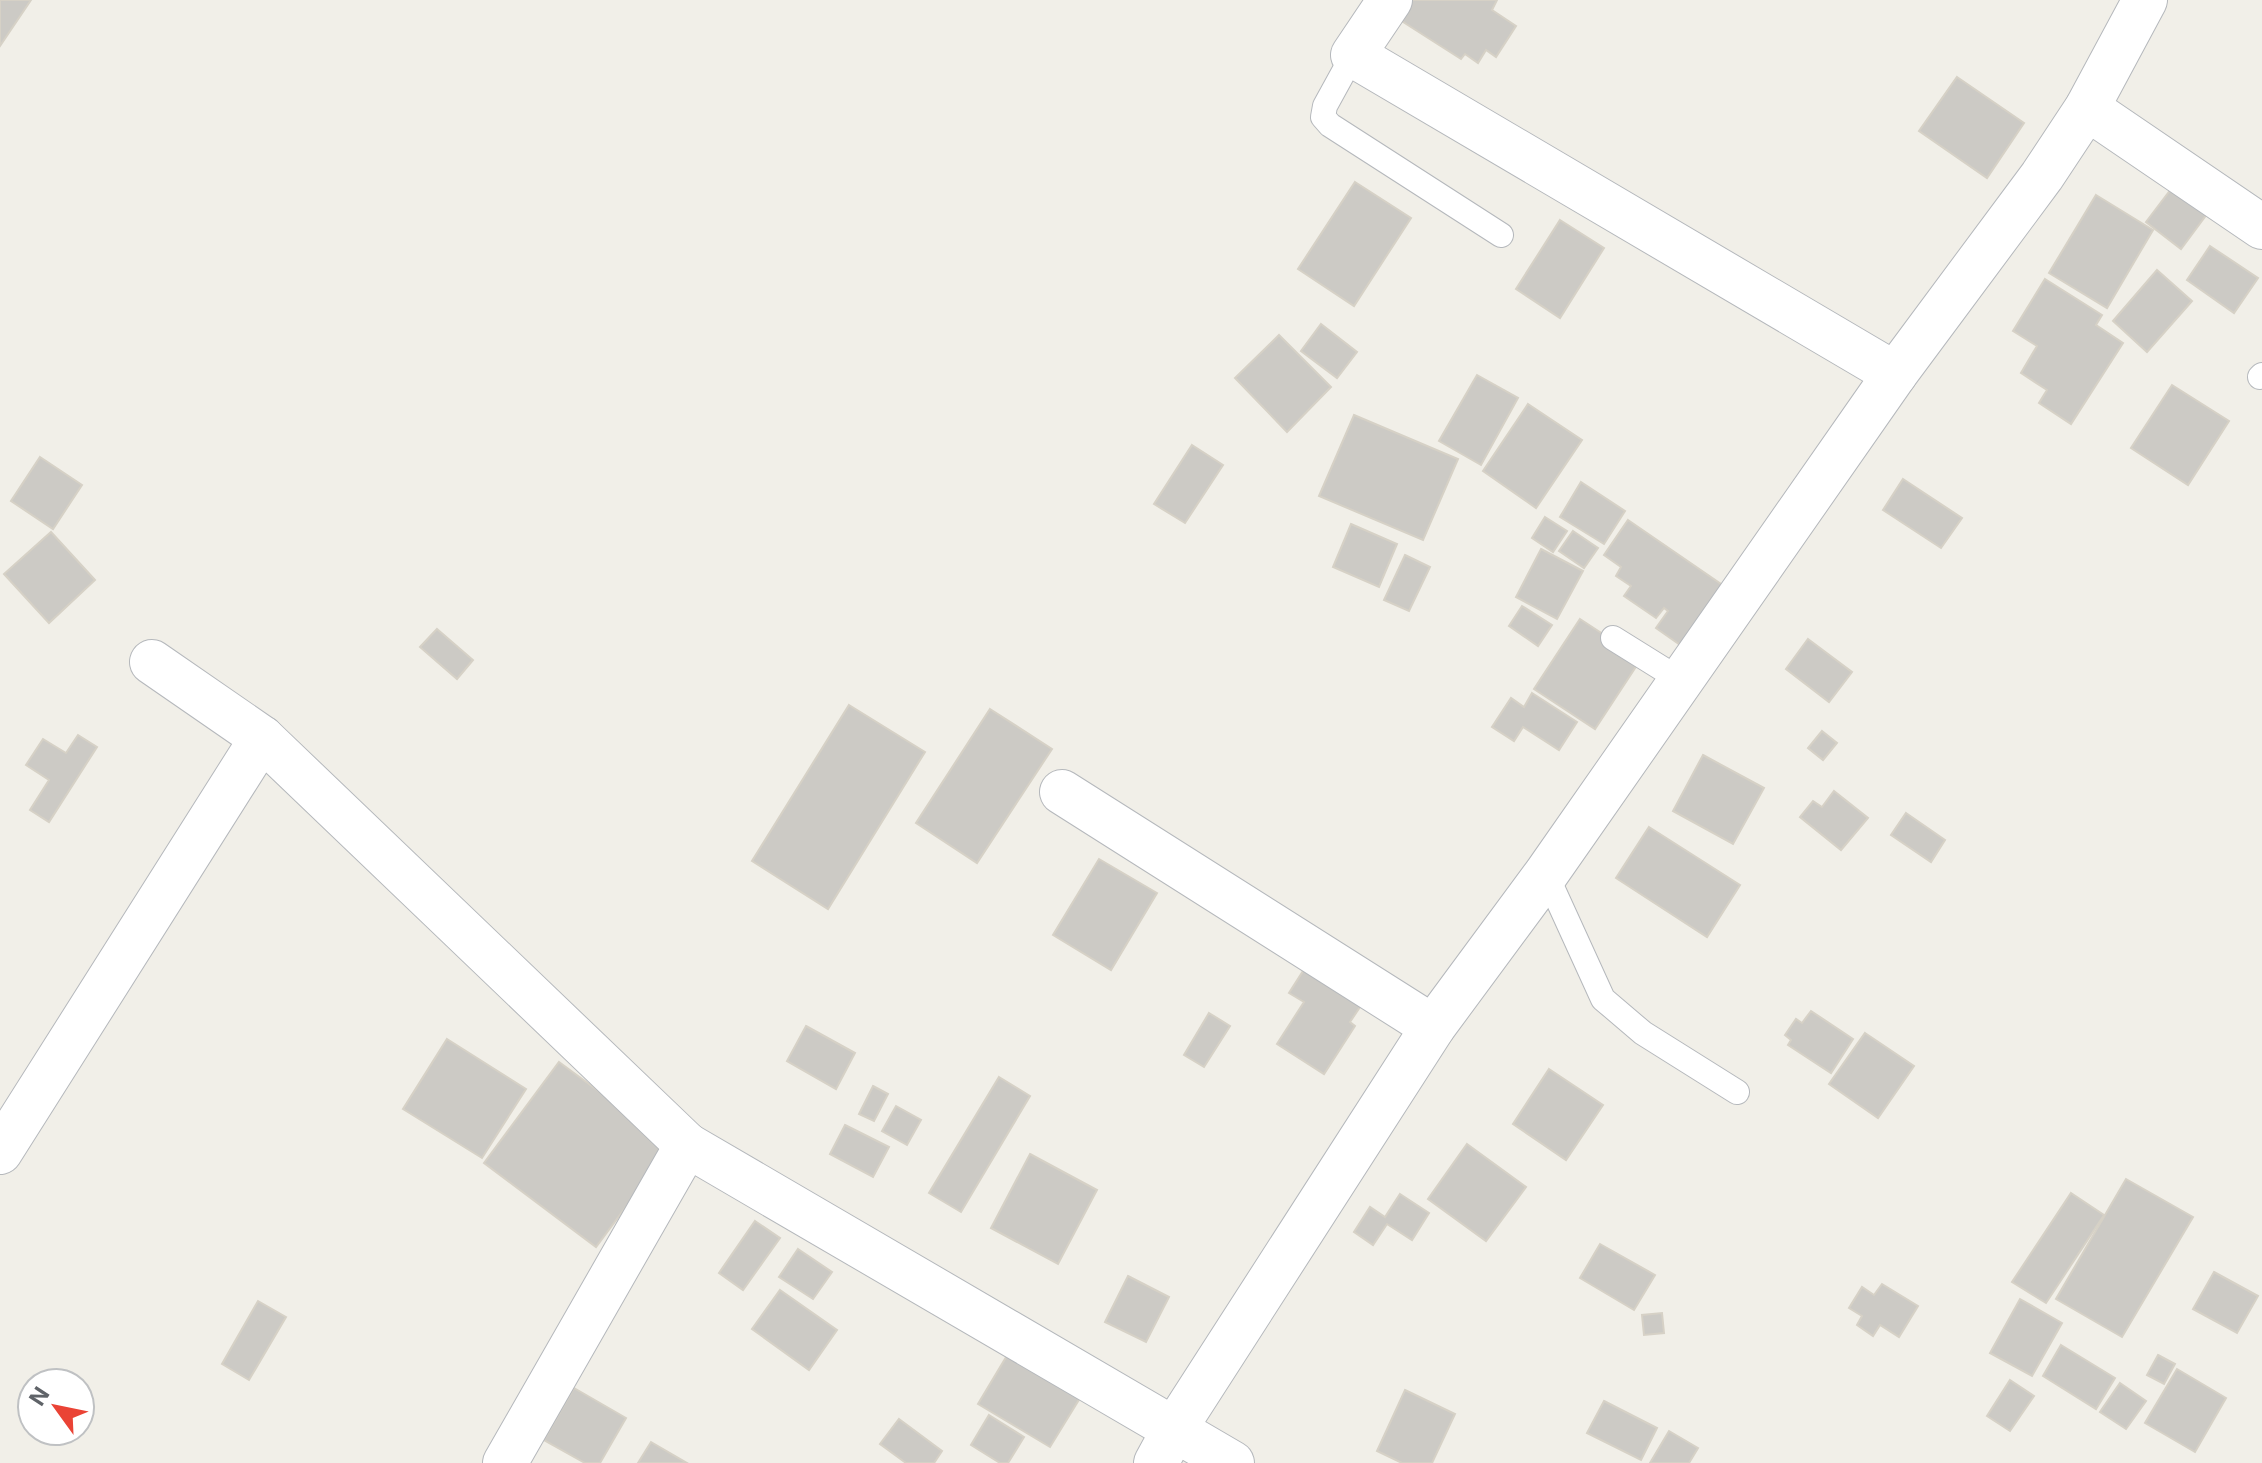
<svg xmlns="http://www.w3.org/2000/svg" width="2262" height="1463" font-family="Inter,sans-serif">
  <rect width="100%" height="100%" fill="#f1efe8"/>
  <g fill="#cccac5" stroke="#d6d1c6" stroke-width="2">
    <path d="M 0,0 L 31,0 L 0,46 Z"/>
    <path d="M 1413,0 L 1497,0 L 1492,10 L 1516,26 L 1496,57 L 1486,50 L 1478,63 L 1465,54 L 1461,59 L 1400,20 Z"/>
    <path d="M 1957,77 L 2024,123 L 1987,178 L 1919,131 Z"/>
    <path d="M 1355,182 L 1411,218 L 1354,306 L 1298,269 Z"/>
    <path d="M 2175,184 L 2210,210 L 2181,249 L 2146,222 Z"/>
    <path d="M 2096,195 L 2153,230 L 2107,308 L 2049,273 Z"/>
    <path d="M 1560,220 L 1604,248 L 1560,318 L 1516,289 Z"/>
    <path d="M 2210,246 L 2258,278 L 2234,313 L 2187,280 Z"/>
    <path d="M 2157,270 L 2192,301 L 2147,352 L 2113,321 Z"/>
    <path d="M 2045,279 L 2102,315 L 2096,325 L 2123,343 L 2071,424 L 2039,403 L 2047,390 L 2021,373 L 2037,346 L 2013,331 Z"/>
    <path d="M 1321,324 L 1357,352 L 1337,378 L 1301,351 Z"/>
    <path d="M 1279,335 L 1331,387 L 1287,432 L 1235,378 Z"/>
    <path d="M 1477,375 L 1518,398 L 1481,465 L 1439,441 Z"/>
    <path d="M 2172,385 L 2229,421 L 2188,485 L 2131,448 Z"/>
    <path d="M 1528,404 L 1582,440 L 1536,508 L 1483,471 Z"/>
    <path d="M 1354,415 L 1458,459 L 1423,540 L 1319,496 Z"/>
    <path d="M 1192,445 L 1223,465 L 1185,523 L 1154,504 Z"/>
    <path d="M 40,457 L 82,485 L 53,529 L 11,501 Z"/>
    <path d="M 1903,479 L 1962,518 L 1941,548 L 1883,510 Z"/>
    <path d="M 1581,482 L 1625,511 L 1604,544 L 1560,517 Z"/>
    <path d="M 1545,517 L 1567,531 L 1553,552 L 1532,538 Z"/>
    <path d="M 1628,520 L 1734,593 L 1683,647 L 1656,628 L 1668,611 L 1664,608 L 1656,618 L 1624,596 L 1631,586 L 1616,576 L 1621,567 L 1604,555 Z"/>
    <path d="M 1351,524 L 1397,544 L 1379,587 L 1333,567 Z"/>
    <path d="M 1573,531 L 1598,548 L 1584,568 L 1559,551 Z"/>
    <path d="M 51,532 L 95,580 L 49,623 L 4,574 Z"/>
    <path d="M 1541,549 L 1583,571 L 1557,619 L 1516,597 Z"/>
    <path d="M 1405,555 L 1430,567 L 1409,611 L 1384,600 Z"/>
    <path d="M 1522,606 L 1552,625 L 1538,646 L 1509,626 Z"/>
    <path d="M 1580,619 L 1641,659 L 1595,729 L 1534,689 Z"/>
    <path d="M 437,629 L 473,660 L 457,679 L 420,647 Z"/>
    <path d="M 1808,639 L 1852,672 L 1829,702 L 1786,669 Z"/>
    <path d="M 1532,693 L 1577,722 L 1559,750 L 1523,727 L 1514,741 L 1492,727 L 1511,698 L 1524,707 Z"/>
    <path d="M 849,705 L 925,752 L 828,909 L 752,861 Z"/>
    <path d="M 990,709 L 1052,749 L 977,863 L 916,823 Z"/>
    <path d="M 1822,731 L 1837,743 L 1823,760 L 1808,748 Z"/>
    <path d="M 78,735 L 97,747 L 49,822 L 30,810 L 49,780 L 26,765 L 43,739 L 66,753 Z"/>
    <path d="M 1703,755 L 1764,788 L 1733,844 L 1673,811 Z"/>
    <path d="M 1834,791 L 1868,818 L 1841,850 L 1800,817 L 1813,801 L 1822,807 Z"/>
    <path d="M 1906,813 L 1945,840 L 1931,862 L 1891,835 Z"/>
    <path d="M 1649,827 L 1740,885 L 1707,937 L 1616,878 Z"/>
    <path d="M 1099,859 L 1157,893 L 1111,970 L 1053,935 Z"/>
    <path d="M 1305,968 L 1362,1004 L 1350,1022 L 1355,1026 L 1324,1074 L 1277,1044 L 1304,1002 L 1289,993 Z"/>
    <path d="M 1811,1011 L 1853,1039 L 1831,1073 L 1788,1045 L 1791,1040 L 1785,1035 L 1796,1019 L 1802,1023 Z"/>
    <path d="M 1209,1013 L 1230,1026 L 1204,1067 L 1184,1055 Z"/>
    <path d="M 806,1026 L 855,1053 L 836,1089 L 787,1061 Z"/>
    <path d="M 1865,1033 L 1914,1066 L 1878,1118 L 1829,1084 Z"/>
    <path d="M 447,1039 L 526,1089 L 482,1158 L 403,1109 Z"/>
    <path d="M 559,1062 L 672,1145 L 596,1247 L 484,1163 Z"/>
    <path d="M 1549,1069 L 1603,1105 L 1566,1160 L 1513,1124 Z"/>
    <path d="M 999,1077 L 1030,1096 L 961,1212 L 929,1193 Z"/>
    <path d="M 873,1086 L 888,1094 L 874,1121 L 859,1114 Z"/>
    <path d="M 896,1106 L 921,1120 L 907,1145 L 882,1131 Z"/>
    <path d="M 845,1125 L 889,1147 L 873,1177 L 830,1154 Z"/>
    <path d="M 1467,1144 L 1526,1187 L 1486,1241 L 1428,1199 Z"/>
    <path d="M 1030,1154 L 1097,1190 L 1058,1264 L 991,1228 Z"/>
    <path d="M 2126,1179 L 2193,1217 L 2122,1337 L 2056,1299 Z"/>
    <path d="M 2071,1193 L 2104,1215 L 2046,1303 L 2012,1282 Z"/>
    <path d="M 1400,1194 L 1429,1213 L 1412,1240 L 1387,1224 L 1373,1245 L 1354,1232 L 1370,1207 L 1385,1217 Z"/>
    <path d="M 755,1221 L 780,1238 L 743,1290 L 719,1273 Z"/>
    <path d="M 1600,1244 L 1655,1275 L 1634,1310 L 1580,1278 Z"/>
    <path d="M 798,1249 L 832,1272 L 813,1299 L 779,1277 Z"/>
    <path d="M 2214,1272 L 2258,1296 L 2237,1333 L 2193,1309 Z"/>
    <path d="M 1128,1276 L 1169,1297 L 1146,1342 L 1105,1322 Z"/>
    <path d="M 1882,1284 L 1918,1306 L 1899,1337 L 1880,1325 L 1873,1336 L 1857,1325 L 1862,1316 L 1849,1308 L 1862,1287 L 1874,1295 Z"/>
    <path d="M 780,1290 L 837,1330 L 809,1370 L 752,1329 Z"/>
    <path d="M 2020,1299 L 2062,1323 L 2032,1376 L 1990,1353 Z"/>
    <path d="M 258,1301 L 286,1317 L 249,1380 L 222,1364 Z"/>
    <path d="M 1662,1313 L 1664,1333 L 1644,1335 L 1642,1315 Z"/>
    <path d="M 2061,1345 L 2115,1378 L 2096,1409 L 2043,1376 Z"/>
    <path d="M 1008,1354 L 1080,1398 L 1050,1447 L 978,1404 Z"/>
    <path d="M 2158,1355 L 2175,1364 L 2164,1384 L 2147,1375 Z"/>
    <path d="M 2177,1369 L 2226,1398 L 2195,1452 L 2145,1423 Z"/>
    <path d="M 2010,1380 L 2034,1396 L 2010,1431 L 1987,1416 Z"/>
    <path d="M 2120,1383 L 2146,1401 L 2126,1429 L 2100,1412 Z"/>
    <path d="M 574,1388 L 626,1418 L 600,1463 L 585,1463 L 544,1440 Z"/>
    <path d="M 1405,1390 L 1455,1414 L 1432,1463 L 1402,1463 L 1377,1451 Z"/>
    <path d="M 1604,1401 L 1657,1428 L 1641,1460 L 1587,1433 Z"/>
    <path d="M 989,1415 L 1024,1437 L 1008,1463 L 1000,1463 L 971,1445 Z"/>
    <path d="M 899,1419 L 942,1451 L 934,1463 L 906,1463 L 880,1444 Z"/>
    <path d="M 1669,1431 L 1698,1448 L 1689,1463 L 1650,1463 Z"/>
    <path d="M 651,1442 L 687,1463 L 638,1463 Z"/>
  </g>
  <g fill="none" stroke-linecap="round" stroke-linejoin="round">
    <defs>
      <g id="lane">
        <path d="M 1353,55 L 1325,106 L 1323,117 L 1330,125 L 1501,235"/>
        <path d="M 2260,377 L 2262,375"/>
        <path d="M 1613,638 L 1682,681"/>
        <path d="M 1546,874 L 1603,999 L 1643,1033 L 1737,1092"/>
      </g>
      <g id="street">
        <path d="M 1390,0 L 1353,55 L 1895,374"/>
        <path d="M 2087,108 L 2262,227"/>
        <path d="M 152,662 L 262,738 L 687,1145"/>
        <path d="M 1062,792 L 1433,1027"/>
        <path d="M 0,1152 L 262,738"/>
        <path d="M 505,1463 L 687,1145 L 1232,1463"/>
        <path d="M 1156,1463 L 1175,1428 L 1433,1027 L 1546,874 L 1895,374 L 2042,176 L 2087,108 L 2145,0"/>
      </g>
    </defs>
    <use href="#lane" stroke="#b5b8bc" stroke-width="26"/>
    <use href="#street" stroke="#b5b8bc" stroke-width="46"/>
    <use href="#lane" stroke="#fff" stroke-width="24"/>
    <use href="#street" stroke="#fff" stroke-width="44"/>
  </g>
  <g transform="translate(56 1407) rotate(303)"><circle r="38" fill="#ffffff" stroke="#bfc1c3" stroke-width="2"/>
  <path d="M0-6L14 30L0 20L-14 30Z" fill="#ea4335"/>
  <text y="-12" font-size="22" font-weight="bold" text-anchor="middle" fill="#5f6368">N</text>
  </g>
</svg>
